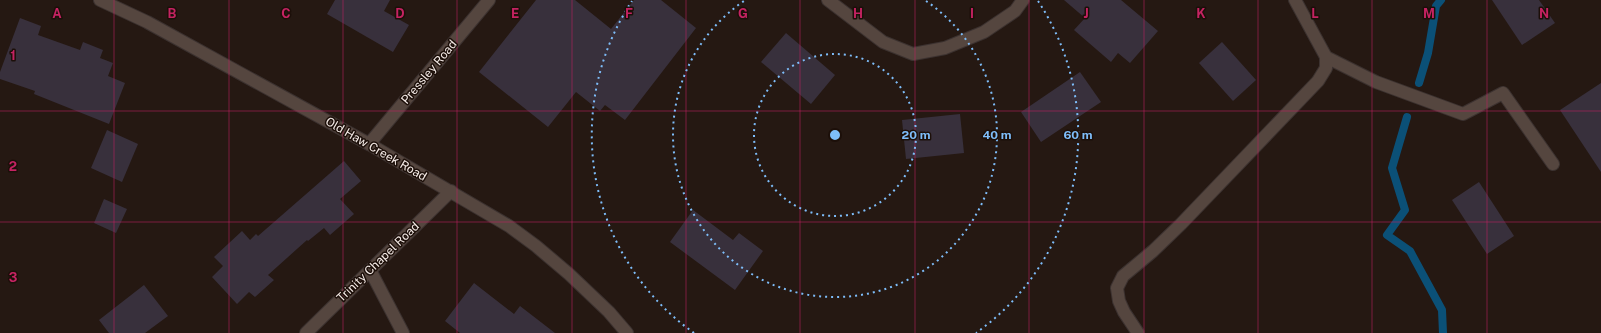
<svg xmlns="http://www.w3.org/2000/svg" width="1601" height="333" font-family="'Public Sans',sans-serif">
  <rect width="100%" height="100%" fill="#251812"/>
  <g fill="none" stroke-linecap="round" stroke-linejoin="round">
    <g stroke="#0b5077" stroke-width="8">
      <path d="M 1419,83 L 1428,53 L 1436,6 L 1441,0"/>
      <path d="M 1407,117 L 1392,168 L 1405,210 L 1387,235 L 1410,251 L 1442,310 L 1443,333"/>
    </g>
  </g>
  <g fill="#38303c">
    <path d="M 335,0 L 390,0 L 384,11 L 409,25 L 393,52 L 327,14 Z"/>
    <path d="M 536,0 L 575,0 L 611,29 L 634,0 L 661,0 L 696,28 L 625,120 L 605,105 L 600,111 L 576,92 L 548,127 L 479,72 Z"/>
    <path d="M 1064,0 L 1121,0 L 1158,31 L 1130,63 L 1118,53 L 1111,62 L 1074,30 L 1085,18 Z"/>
    <path d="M 1492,0 L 1539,0 L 1555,23 L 1522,45 Z"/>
    <path d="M 20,18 L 41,26 L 38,35 L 80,50 L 83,42 L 103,50 L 100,58 L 113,63 L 108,76 L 125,83 L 109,124 L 34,94 L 35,91 L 0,79 L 0,72 Z"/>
    <path d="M 786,33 L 835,75 L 811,104 L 761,62 Z"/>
    <path d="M 1222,42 L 1256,80 L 1233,101 L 1199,63 Z"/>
    <path d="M 1080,72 L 1101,102 L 1041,142 L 1021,112 Z"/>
    <path d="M 1601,83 L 1601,172 L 1560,110 Z"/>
    <path d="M 960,114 L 964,153 L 906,159 L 902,120 Z"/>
    <path d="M 107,130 L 138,144 L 122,182 L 91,168 Z"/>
    <path d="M 344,161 L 361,181 L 340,199 L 354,214 L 330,235 L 324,228 L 308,241 L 307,240 L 268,275 L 274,280 L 255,297 L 249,292 L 237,304 L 212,277 L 223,266 L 214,257 L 242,231 L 250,240 L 256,234 L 258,236 Z"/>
    <path d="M 1479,182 L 1514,236 L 1487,254 L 1452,200 Z"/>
    <path d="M 104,199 L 127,209 L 116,233 L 94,223 Z"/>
    <path d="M 693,210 L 733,240 L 739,233 L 763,251 L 735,290 L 670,242 Z"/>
    <path d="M 474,283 L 514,314 L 520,306 L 555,333 L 460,333 L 445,321 Z"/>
    <path d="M 144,285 L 168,316 L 145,333 L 109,333 L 99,320 Z"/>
  </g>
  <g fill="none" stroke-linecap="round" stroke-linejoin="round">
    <defs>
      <g id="minor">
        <path d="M 100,0 L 147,22 L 369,144 L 509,226 L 536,246 L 569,274 L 609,312 L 627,333"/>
        <path d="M 828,0 L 883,42 L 913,54 L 945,48 L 984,32 L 1015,11 L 1023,0"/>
        <path d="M 1326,57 L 1376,82 L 1463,114 L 1503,93 L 1553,164"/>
        <path d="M 369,144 L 489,0"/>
        <path d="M 370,270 L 403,333"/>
        <path d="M 306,333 L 451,191"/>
        <path d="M 1138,333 L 1124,312 L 1119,301 L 1117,288 L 1123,276 L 1153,251 L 1181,224 L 1318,81 L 1326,68 L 1326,57 L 1295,0"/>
      </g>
    </defs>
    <use href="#minor" stroke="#3c3230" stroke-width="14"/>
    <use href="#minor" stroke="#55463f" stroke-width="12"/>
  </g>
  <path fill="none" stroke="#c52362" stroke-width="1" stroke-opacity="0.55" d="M 114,0 L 114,333M 229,0 L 229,333M 343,0 L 343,333M 457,0 L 457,333M 572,0 L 572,333M 686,0 L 686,333M 800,0 L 800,333M 915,0 L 915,333M 1029,0 L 1029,333M 1144,0 L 1144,333M 1258,0 L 1258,333M 1372,0 L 1372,333M 1487,0 L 1487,333M 0,111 L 1601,111M 0,222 L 1601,222"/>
  <g fill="none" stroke="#7ebdf9" stroke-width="2" stroke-dasharray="2 4">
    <circle cx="835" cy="135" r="81"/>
    <path d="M926 1A162 162 0 1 1 744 1"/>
    <path d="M694 333A243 243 0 0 1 632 1M1038 1A243 243 0 0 1 976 333"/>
  </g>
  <g text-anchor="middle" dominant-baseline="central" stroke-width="3" stroke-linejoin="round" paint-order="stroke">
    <g font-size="12" fill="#f5ebe7" stroke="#1c0f09">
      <text transform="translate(429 72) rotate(-50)">Pressley Road</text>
      <text transform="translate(376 149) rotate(30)">Old Haw Creek Road</text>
      <text transform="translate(378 262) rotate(-44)">Trinity Chapel Road</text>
    </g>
  </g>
  <g font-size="13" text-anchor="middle" font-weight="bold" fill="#c52362" stroke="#1c0f09" stroke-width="3" stroke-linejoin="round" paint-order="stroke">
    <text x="57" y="18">A</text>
    <text x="172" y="18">B</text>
    <text x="286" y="18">C</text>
    <text x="400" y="18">D</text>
    <text x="515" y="18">E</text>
    <text x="629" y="18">F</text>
    <text x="743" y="18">G</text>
    <text x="858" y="18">H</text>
    <text x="972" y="18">I</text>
    <text x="1086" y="18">J</text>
    <text x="1201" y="18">K</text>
    <text x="1315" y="18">L</text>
    <text x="1429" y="18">M</text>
    <text x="1544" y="18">N</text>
    <text x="13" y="60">1</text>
    <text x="13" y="171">2</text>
    <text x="13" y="282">3</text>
  </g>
  <circle cx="835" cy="135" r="6" fill="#7ebdf9" stroke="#1c0f09" stroke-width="2"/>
  <g font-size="12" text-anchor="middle" font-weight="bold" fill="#7ebdf9" stroke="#1c0f09" stroke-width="3" stroke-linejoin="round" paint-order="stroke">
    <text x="916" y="139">20 m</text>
    <text x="997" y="139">40 m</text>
    <text x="1078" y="139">60 m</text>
  </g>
</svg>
